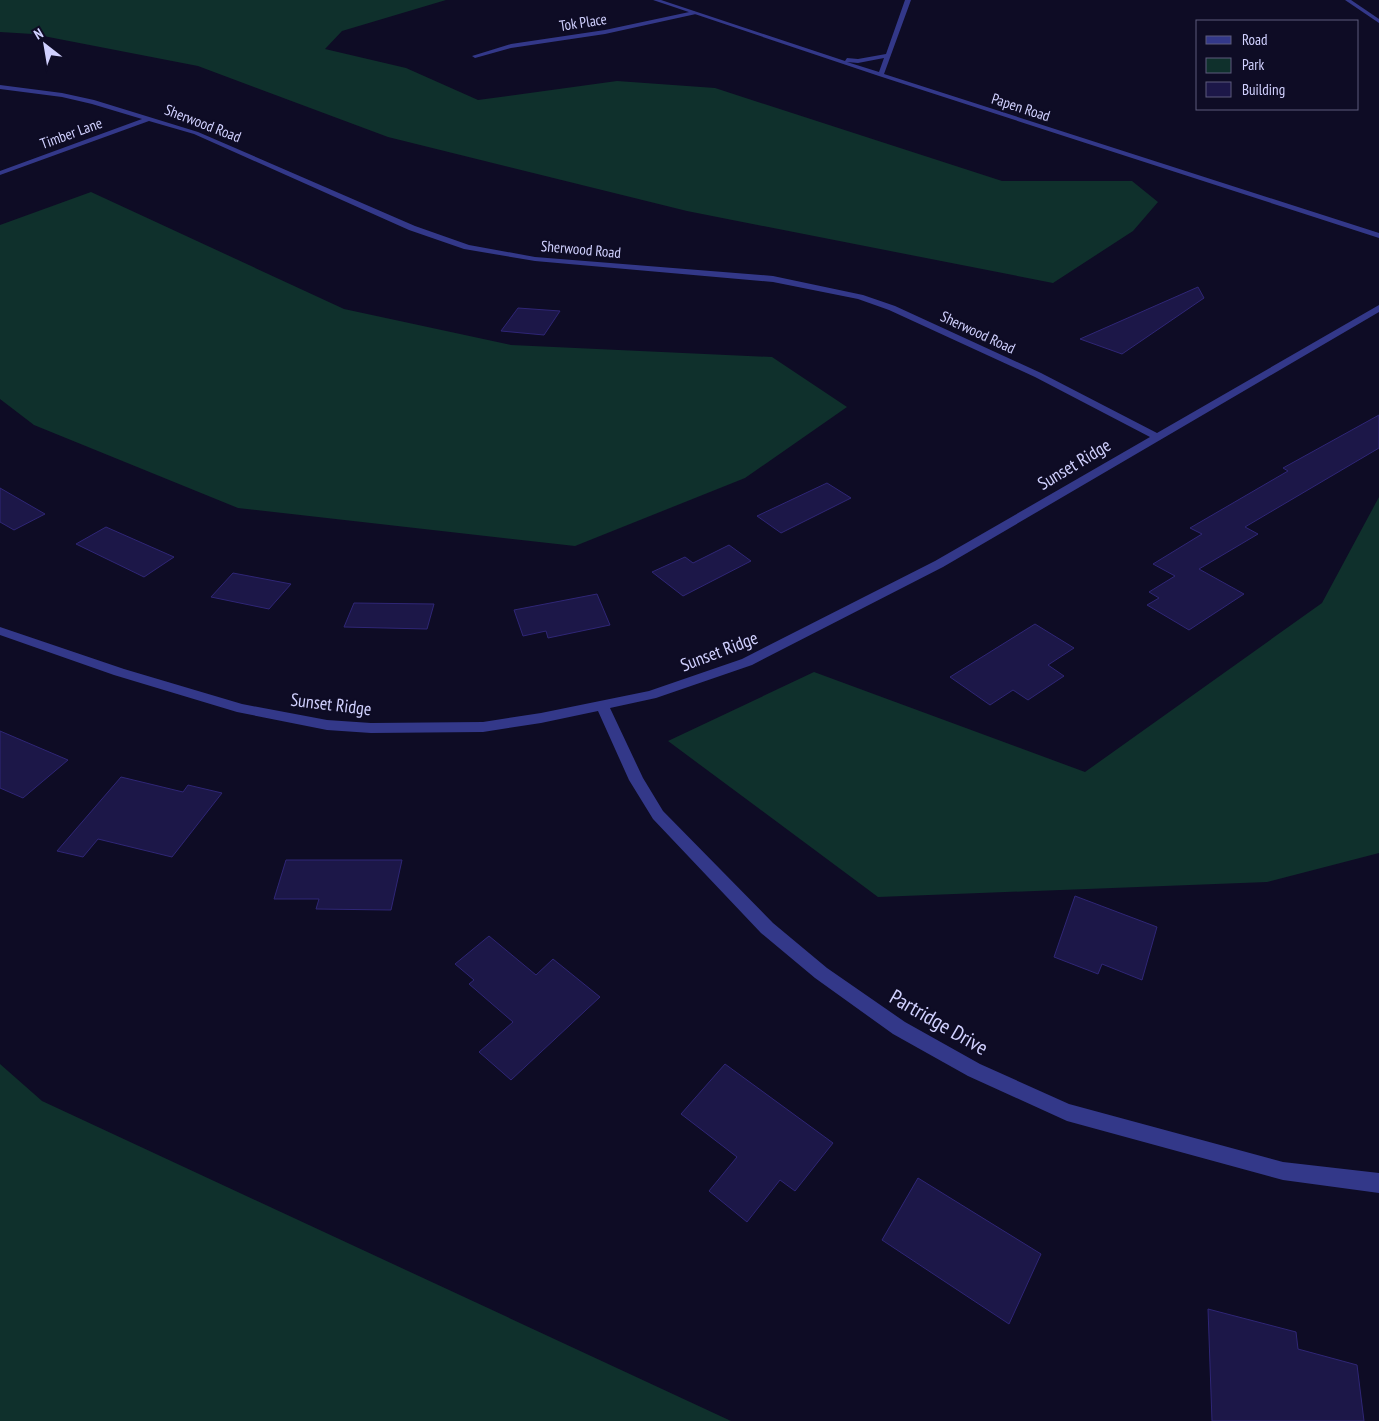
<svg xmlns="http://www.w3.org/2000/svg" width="1379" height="1421" font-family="'PT Sans Narrow',sans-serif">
  <rect width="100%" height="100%" fill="#0e0c25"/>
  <g fill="#0f302c">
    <path d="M 0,0 L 446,0 L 342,31 L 325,49 L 406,68 L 478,100 L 617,81 L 715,88 L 1002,181 L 1132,181 L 1158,202 L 1133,231 L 1053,283 L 687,211 L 388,137 L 198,66 L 33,34 L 0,32 Z"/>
    <path d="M 91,192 L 344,309 L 511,345 L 772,357 L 847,407 L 745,478 L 575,546 L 238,508 L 34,425 L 0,399 L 0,225 Z"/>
    <path d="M 1379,497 L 1379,853 L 1267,882 L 878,897 L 668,741 L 814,672 L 1085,772 L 1322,603 Z"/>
    <path d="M 0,1064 L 42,1101 L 731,1421 L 0,1421 Z"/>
  </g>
  <g fill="#1c1748" stroke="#2f2676">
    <path d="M 1198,287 L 1204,298 L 1122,354 L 1080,339 Z"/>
    <path d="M 518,308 L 560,311 L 544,335 L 501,331 Z"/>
    <path d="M 1379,415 L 1379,448 L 1245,527 L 1258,534 L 1199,569 L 1244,594 L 1189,630 L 1147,605 L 1159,598 L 1149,592 L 1175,576 L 1153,564 L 1202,534 L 1190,528 L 1288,471 L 1283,468 Z"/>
    <path d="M 827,483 L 851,498 L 781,533 L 757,516 Z"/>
    <path d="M 0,488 L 45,514 L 14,530 L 0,522 Z"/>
    <path d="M 106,527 L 174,557 L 144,577 L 76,544 Z"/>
    <path d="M 729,545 L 751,561 L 683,596 L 652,572 L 685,557 L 693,563 Z"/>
    <path d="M 233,573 L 291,584 L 269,609 L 211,597 Z"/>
    <path d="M 597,594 L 610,625 L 548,638 L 546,631 L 523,636 L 514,610 Z"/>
    <path d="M 354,603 L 434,604 L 427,629 L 344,627 Z"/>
    <path d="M 1035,624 L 1074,648 L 1048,665 L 1064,676 L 1028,700 L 1013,690 L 990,705 L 950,677 Z"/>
    <path d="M 0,731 L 68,760 L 23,798 L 0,788 Z"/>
    <path d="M 121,777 L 183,792 L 188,785 L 222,793 L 172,857 L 98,839 L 83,857 L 57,851 Z"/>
    <path d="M 286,860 L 402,860 L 391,910 L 316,909 L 319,899 L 274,899 Z"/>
    <path d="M 1075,896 L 1157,927 L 1142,980 L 1102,964 L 1098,974 L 1054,957 Z"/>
    <path d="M 489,936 L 536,975 L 553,959 L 600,997 L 511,1080 L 479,1052 L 513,1022 L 469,984 L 474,980 L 455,964 Z"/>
    <path d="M 725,1064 L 833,1143 L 795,1191 L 780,1180 L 747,1222 L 709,1191 L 737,1157 L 681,1114 Z"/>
    <path d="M 918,1178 L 1041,1254 L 1009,1324 L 882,1240 Z"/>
    <path d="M 1208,1309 L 1296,1332 L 1298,1349 L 1357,1365 L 1364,1421 L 1212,1421 Z"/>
  </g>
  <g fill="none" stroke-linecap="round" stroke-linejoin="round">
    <g fill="#333889" fill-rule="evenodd">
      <path d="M 1345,0 L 1351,0 L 1379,19 L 1379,23 Z"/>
      <path d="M 694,11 L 696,14 L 605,34 L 511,48 L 475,58 L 472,56 L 511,44 L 605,30 Z"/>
      <path d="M 0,85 L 62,93 L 94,100 L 198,132 L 415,226 L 469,245 L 535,257 L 773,276 L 863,295 L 895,306 L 1041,373 L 1157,433 L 1379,305 L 1379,312 L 943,567 L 752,665 L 656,698 L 610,708 L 643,778 L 663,811 L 773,923 L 827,968 L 905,1022 L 980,1064 L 1069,1104 L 1283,1162 L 1379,1173 L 1379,1193 L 1283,1180 L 1067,1121 L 968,1076 L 893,1034 L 815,978 L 761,933 L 653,819 L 629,780 L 598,711 L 541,723 L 483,732 L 371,733 L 327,730 L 237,712 L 114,675 L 0,635 L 0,627 L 124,669 L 242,704 L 327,720 L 371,723 L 483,722 L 541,713 L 649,691 L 742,659 L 935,561 L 1150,437 L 1035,377 L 889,310 L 858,299 L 773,282 L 535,261 L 464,249 L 409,230 L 194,134 L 149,121 L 0,175 L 0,171 L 142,119 L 92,104 L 62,97 L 0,89 Z"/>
    </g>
    <path fill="#333889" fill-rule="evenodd" d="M 653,0 L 661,0 L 845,61 L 847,58 L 858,59 L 886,54 L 905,0 L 911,0 L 884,74 L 1379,233 L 1379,238 L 879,76 ZM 884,58 L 879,72 L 847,62 L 858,63 Z"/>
  </g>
  <g text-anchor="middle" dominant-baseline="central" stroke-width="4" stroke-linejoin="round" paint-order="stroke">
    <g font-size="15" fill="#d1d1ff" stroke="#0e0c25">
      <text transform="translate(583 22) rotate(-9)">Tok Place</text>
      <text transform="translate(1021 107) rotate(18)">Papen Road</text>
      <text transform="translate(203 123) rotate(21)">Sherwood Road</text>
      <text transform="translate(71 133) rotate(-20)">Timber Lane</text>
      <text transform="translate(581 249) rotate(5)">Sherwood Road</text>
      <text transform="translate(978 332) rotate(25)">Sherwood Road</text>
    </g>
    <g font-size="18" fill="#d1d1ff" stroke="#0e0c25">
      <text transform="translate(1074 464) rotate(-31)">Sunset Ridge</text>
      <text transform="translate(719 651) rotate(-21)">Sunset Ridge</text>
      <text transform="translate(331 704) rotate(7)">Sunset Ridge</text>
    </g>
    <g font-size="21" fill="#d1d1ff" stroke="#0e0c25">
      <text transform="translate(939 1022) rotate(30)">Partridge Drive</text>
    </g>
  </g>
  <rect x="1196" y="20" width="162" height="90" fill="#0e0c25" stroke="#5c5b7c"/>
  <rect x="1206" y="36" width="25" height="8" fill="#333889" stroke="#5c5b7c"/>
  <text x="1242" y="45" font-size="15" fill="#d1d1ff">Road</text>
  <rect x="1206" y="58" width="25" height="15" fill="#0f302c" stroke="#5c5b7c"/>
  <text x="1242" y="70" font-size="15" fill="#d1d1ff">Park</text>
  <rect x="1206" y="82" width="25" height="15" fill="#1c1748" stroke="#5c5b7c"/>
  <text x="1242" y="95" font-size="15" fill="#d1d1ff">Building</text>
  <g transform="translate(45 45) rotate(329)" stroke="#0e0c25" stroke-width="4" paint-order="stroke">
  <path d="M0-4L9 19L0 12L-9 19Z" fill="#d1d1ff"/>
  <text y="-8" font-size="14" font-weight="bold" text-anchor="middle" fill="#d1d1ff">N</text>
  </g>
</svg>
